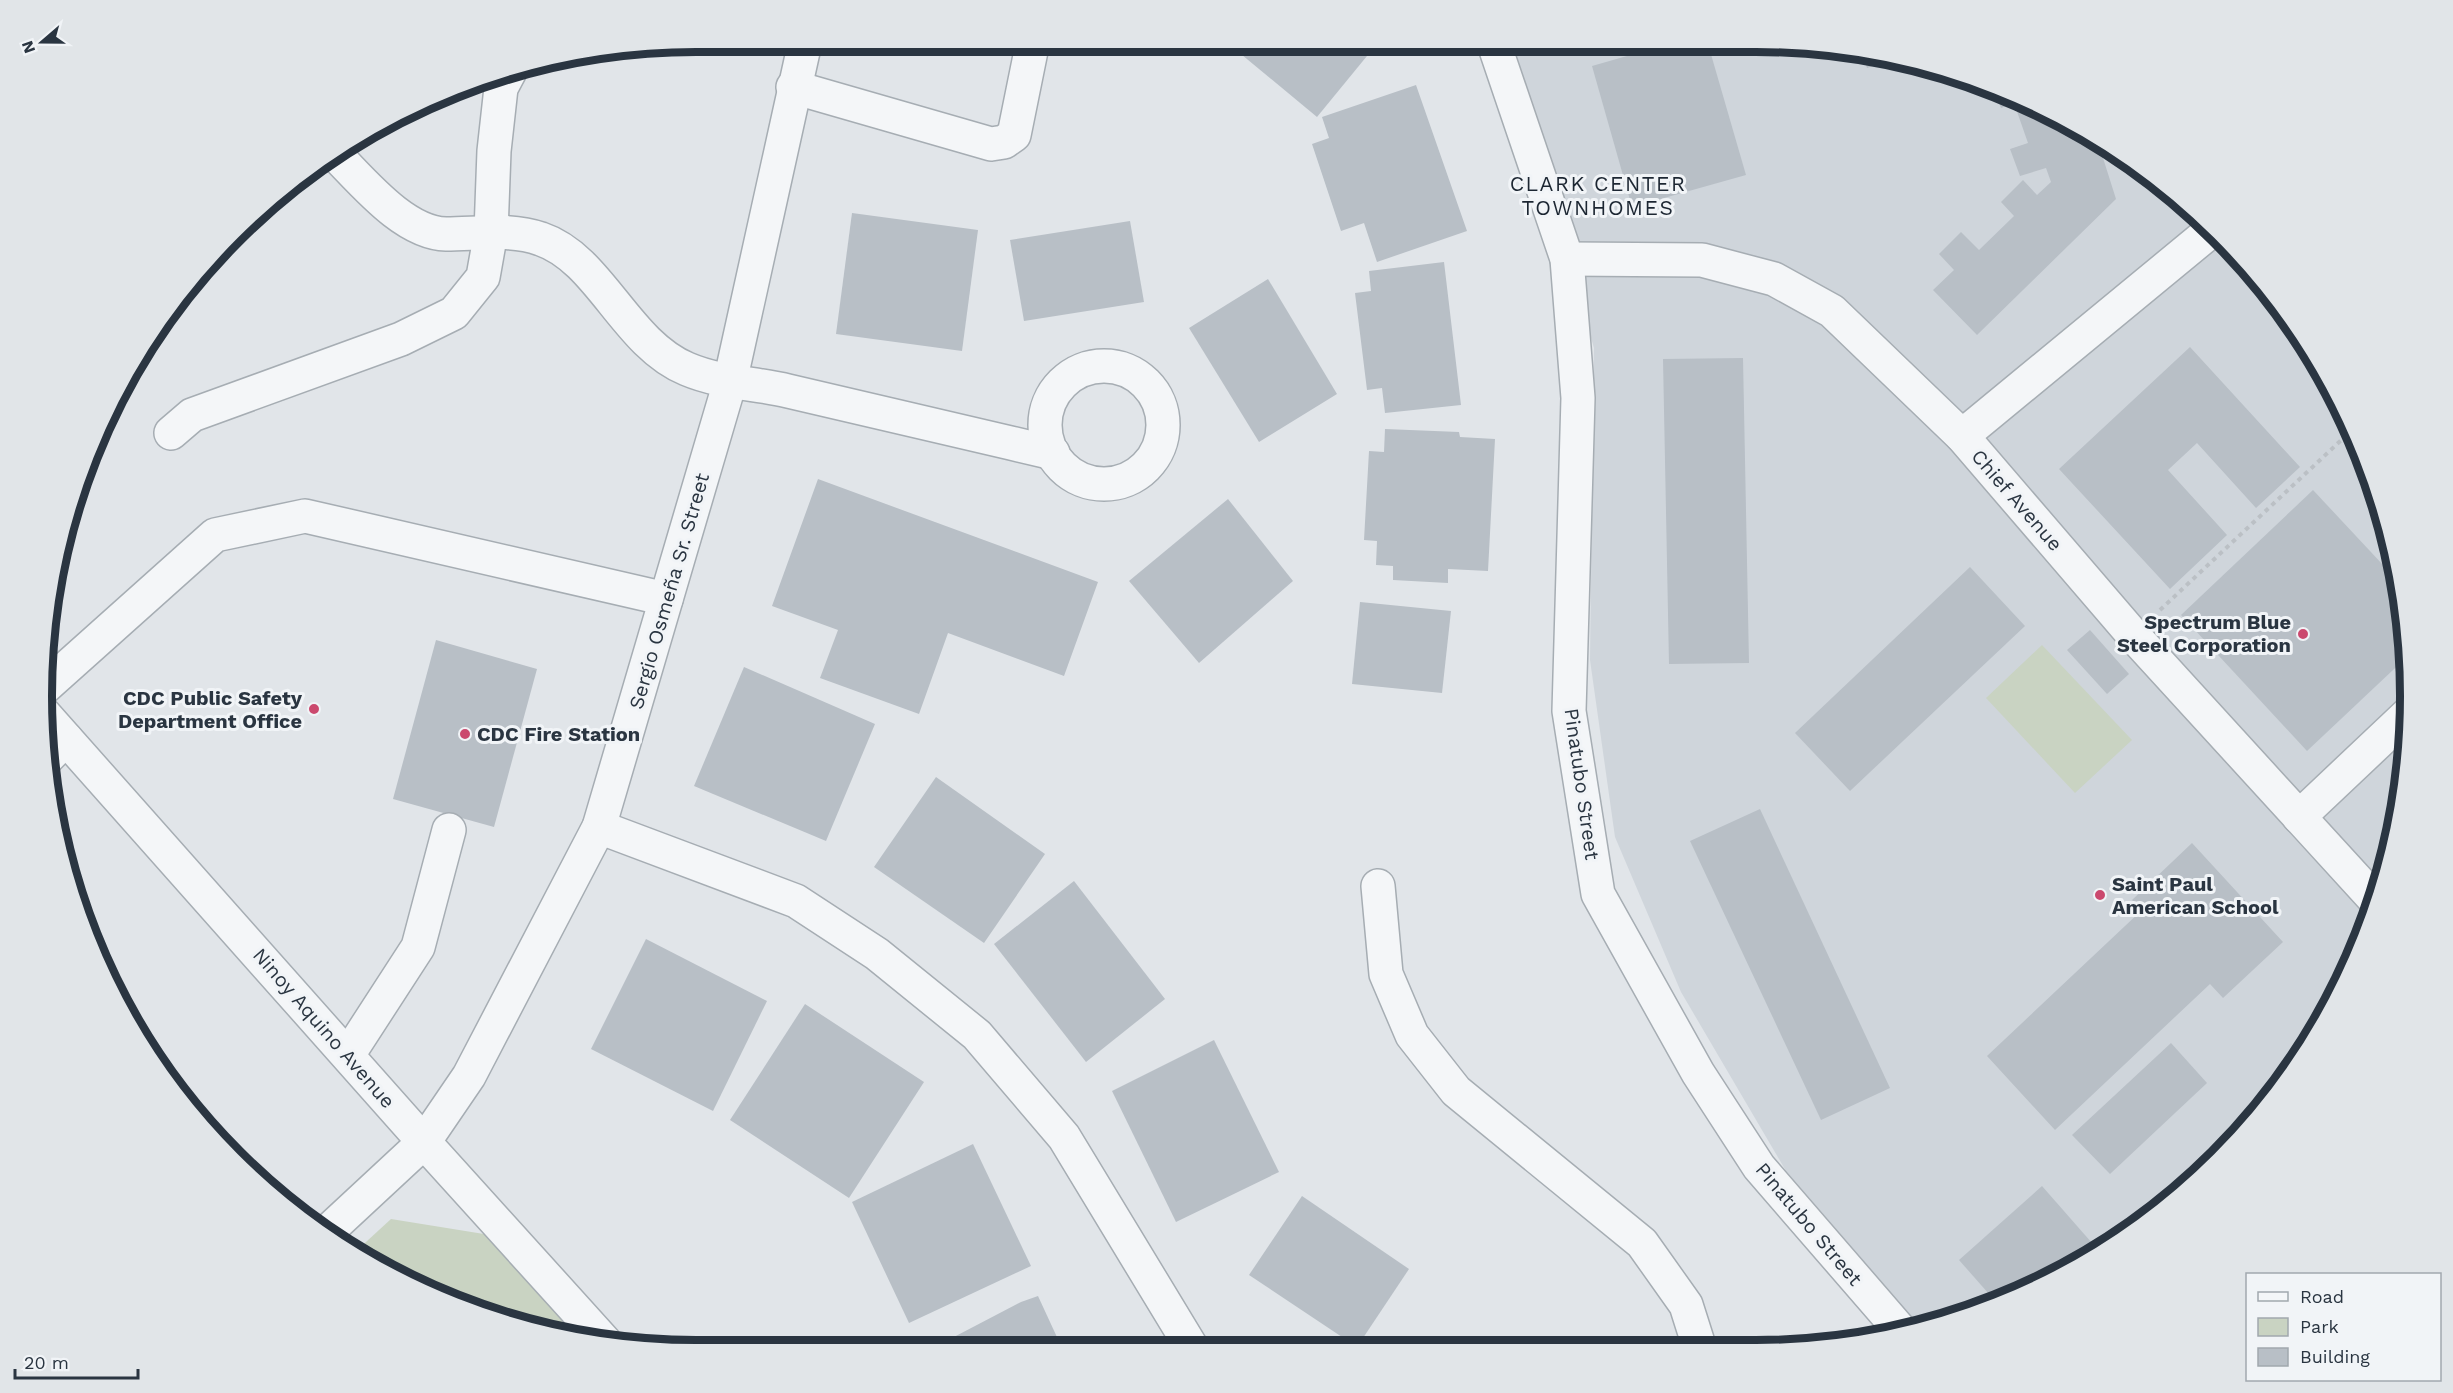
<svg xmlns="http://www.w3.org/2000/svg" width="2453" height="1393" font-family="'Work Sans',sans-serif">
  <rect width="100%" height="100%" fill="#e1e5e9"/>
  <path fill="#cfd5db" d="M 1799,43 L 1967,77 L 2084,130 L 2188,205 L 2276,298 L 2344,407 L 2389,527 L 2410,654 L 2405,782 L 2376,907 L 2323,1024 L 2220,1159 L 2120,1241 L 1967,1316 L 1921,1327 L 1786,1171 L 1681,992 L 1615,837 L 1590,660 L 1594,348 L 1507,44 Z"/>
  <g fill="#c9d3c2">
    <path d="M 2042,645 L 2132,740 L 2075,793 L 1986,698 Z"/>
    <path d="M 391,1219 L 490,1235 L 583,1338 L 527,1329 L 369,1263 L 354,1253 Z"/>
  </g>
  <g fill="#b8bfc6">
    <path d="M 1669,44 L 1708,44 L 1746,175 L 1632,207 L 1592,66 Z"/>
    <path d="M 1230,45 L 1376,45 L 1317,117 Z"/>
    <path d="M 1863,56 L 1887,61 L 1867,68 Z"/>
    <path d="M 1416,85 L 1467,231 L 1377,262 L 1364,223 L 1341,231 L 1312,144 L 1329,138 L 1322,117 Z"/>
    <path d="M 1994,89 L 2084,130 L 2097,139 L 2116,199 L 1977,335 L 1933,290 L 1954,270 L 1939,254 L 1961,232 L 1979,250 L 2014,216 L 2001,202 L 2023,180 L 2037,195 L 2051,182 L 2046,168 L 2020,176 L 2010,149 L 2028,143 L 2014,103 L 2001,108 Z"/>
    <path d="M 852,213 L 978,230 L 962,351 L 836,334 Z"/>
    <path d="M 1130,221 L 1144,302 L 1024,321 L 1010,240 Z"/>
    <path d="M 1444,262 L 1461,405 L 1385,413 L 1382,388 L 1367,390 L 1355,293 L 1371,291 L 1369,271 Z"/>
    <path d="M 1268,279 L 1337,394 L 1259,442 L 1189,328 Z"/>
    <path d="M 2190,347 L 2300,467 L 2256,508 L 2197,443 L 2168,470 L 2227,535 L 2170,589 L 2059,469 Z"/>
    <path d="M 1743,358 L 1749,663 L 1669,664 L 1663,359 Z"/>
    <path d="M 1385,429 L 1459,432 L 1460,437 L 1495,439 L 1488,571 L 1448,569 L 1448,583 L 1393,580 L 1393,566 L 1376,565 L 1377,541 L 1364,540 L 1369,451 L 1384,452 Z"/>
    <path d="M 818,479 L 1098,582 L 1064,676 L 948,633 L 919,714 L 820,678 L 838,630 L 772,606 Z"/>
    <path d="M 2313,490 L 2398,581 L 2410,654 L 2307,751 L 2181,615 Z"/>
    <path d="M 1228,499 L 1293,581 L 1199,663 L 1129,581 Z"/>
    <path d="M 1970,567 L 2025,626 L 1850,791 L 1795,733 Z"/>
    <path d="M 1360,602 L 1451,611 L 1442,693 L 1352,684 Z"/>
    <path d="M 2090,630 L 2129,674 L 2107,694 L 2067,650 Z"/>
    <path d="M 436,640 L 537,669 L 494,827 L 393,799 Z"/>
    <path d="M 744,667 L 875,724 L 826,841 L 694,786 Z"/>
    <path d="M 936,777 L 1045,854 L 984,943 L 874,867 Z"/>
    <path d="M 1760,809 L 1890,1088 L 1821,1120 L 1690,841 Z"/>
    <path d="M 2192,843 L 2283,942 L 2223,998 L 2210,984 L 2055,1130 L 1987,1056 L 2142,910 L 2132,900 Z"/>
    <path d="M 1074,881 L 1165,999 L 1086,1062 L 994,944 Z"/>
    <path d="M 646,939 L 767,1001 L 713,1111 L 591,1049 Z"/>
    <path d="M 805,1004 L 924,1082 L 849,1198 L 730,1120 Z"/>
    <path d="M 1214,1040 L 1279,1172 L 1176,1222 L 1112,1091 Z"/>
    <path d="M 2171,1043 L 2207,1083 L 2110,1174 L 2072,1135 Z"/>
    <path d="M 973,1144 L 1031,1266 L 909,1323 L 852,1202 Z"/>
    <path d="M 2042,1186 L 2099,1251 L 1996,1302 L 1959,1260 Z"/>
    <path d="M 1302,1196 L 1409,1269 L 1357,1347 L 1249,1275 Z"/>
    <path d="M 1038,1296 L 1062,1348 L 931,1349 L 1021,1302 Z"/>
  </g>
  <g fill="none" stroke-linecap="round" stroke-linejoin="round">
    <defs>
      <g id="minor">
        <path d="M 1494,44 L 1567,259 L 1578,398 L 1569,711 L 1598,894 L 1698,1073 L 1759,1167 L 1901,1331"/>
        <path d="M 793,87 L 991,144 L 1004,142 L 1014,135 L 1032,46"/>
        <path d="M 335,154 C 363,182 404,233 446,234 C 477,234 511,228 541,239 C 600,259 625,343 687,369 C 720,383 755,383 788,391 C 877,412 965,432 1053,453"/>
        <path d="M 1567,259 L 1702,260 L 1774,279 L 1832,311 L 1962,436 L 2133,635 L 2377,902"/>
        <circle cx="1104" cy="425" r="59"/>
        <path d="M 171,433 L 192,415 L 401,339 L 454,313 L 483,277 L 491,232 L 494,151 L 501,88 L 510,71"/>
        <path d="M 1962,436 L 2212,230"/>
        <path d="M 45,687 L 215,535 L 305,516 L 666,599"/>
        <path d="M 44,714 L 424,1142 L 605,1342"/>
        <path d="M 46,759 L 66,739"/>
        <path d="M 2299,817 L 2408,714"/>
        <path d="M 599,827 L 796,901 L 877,954 L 977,1035 L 1064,1137 L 1192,1348"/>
        <path d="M 1378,886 L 1386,974 L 1412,1035 L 1456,1091 L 1642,1243 L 1686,1305 L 1699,1346"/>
        <path d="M 348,1055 L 418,947 L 449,830"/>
        <path d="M 326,1233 L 424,1142 L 469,1076 L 599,827 L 730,382 L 804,47"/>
      </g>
    </defs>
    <use href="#minor" stroke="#a6adb3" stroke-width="36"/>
    <path stroke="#bbc0c5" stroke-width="4" stroke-dasharray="4.5 4.5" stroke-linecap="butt" d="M 2160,610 L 2352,430"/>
    <use href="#minor" stroke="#f4f6f8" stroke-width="33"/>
  </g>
  <g fill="#cb496e" stroke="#f1f4f7" stroke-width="2">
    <circle cx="2303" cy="634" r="6"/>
    <circle cx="314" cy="709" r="6"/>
    <circle cx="465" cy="734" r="6"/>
    <circle cx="2100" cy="895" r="6"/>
  </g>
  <g text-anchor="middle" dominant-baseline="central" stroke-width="6" stroke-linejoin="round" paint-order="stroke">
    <g font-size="20" fill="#2a3541" stroke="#f1f4f7">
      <text transform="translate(2017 500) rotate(49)">Chief Avenue</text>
      <text transform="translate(669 591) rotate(-74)">Sergio Osmeña Sr. Street</text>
      <text transform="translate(1582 784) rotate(82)">Pinatubo Street</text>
      <text transform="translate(324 1028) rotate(49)">Ninoy Aquino Avenue</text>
      <text transform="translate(1809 1224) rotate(50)">Pinatubo Street</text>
    </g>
    <g font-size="20" font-weight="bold" fill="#2a3541" stroke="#f1f4f7" text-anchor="end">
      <text x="2291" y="622">Spectrum Blue<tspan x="2291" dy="23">Steel Corporation</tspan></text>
      <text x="302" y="698">CDC Public Safety<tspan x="302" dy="23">Department Office</tspan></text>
      <text x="477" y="734" text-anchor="start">CDC Fire Station</text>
      <text x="2112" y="884" text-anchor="start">Saint Paul<tspan x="2112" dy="23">American School</tspan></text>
    </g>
    <g font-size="21" letter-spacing="1.5" fill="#1c2632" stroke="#f1f4f7">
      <text x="1598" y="183">CLARK CENTER<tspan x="1598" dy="24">TOWNHOMES</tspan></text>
    </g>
  </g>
  <path d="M0 0H2453V1393H0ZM696 52H1756A644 644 0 0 1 2400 696V696A644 644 0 0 1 1756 1340H696A644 644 0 0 1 52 696V696A644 644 0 0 1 696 52Z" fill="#e1e5e8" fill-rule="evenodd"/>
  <path fill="none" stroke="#2a3541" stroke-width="8" d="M696 52H1756A644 644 0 0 1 2400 696V696A644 644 0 0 1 1756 1340H696A644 644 0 0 1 52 696V696A644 644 0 0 1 696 52Z"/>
  <rect x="2246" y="1273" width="195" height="108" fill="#f1f4f7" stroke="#a1a8ae" stroke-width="1.5"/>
  <rect x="2258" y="1292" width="30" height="9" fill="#f4f6f8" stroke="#a1a8ae" stroke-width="1.5"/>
  <text x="2300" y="1303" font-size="18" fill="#2a3541">Road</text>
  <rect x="2258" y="1318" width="30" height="18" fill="#c9d3c2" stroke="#a1a8ae" stroke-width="1.5"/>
  <text x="2300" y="1333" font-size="18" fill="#2a3541">Park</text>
  <rect x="2258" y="1348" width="30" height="18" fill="#b8bfc6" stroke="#a1a8ae" stroke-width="1.5"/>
  <text x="2300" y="1363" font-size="18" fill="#2a3541">Building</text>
  <g transform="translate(42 42) rotate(250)" stroke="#f1f4f7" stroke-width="4.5" paint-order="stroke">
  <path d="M0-4.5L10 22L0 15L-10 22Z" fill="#2a3541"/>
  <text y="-9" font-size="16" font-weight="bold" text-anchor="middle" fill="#2a3541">N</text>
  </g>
  <path d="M15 1369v9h123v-9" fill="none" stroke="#2a3541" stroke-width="3"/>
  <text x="24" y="1369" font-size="18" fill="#2a3541" stroke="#f1f4f7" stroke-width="4.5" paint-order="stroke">20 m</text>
</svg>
